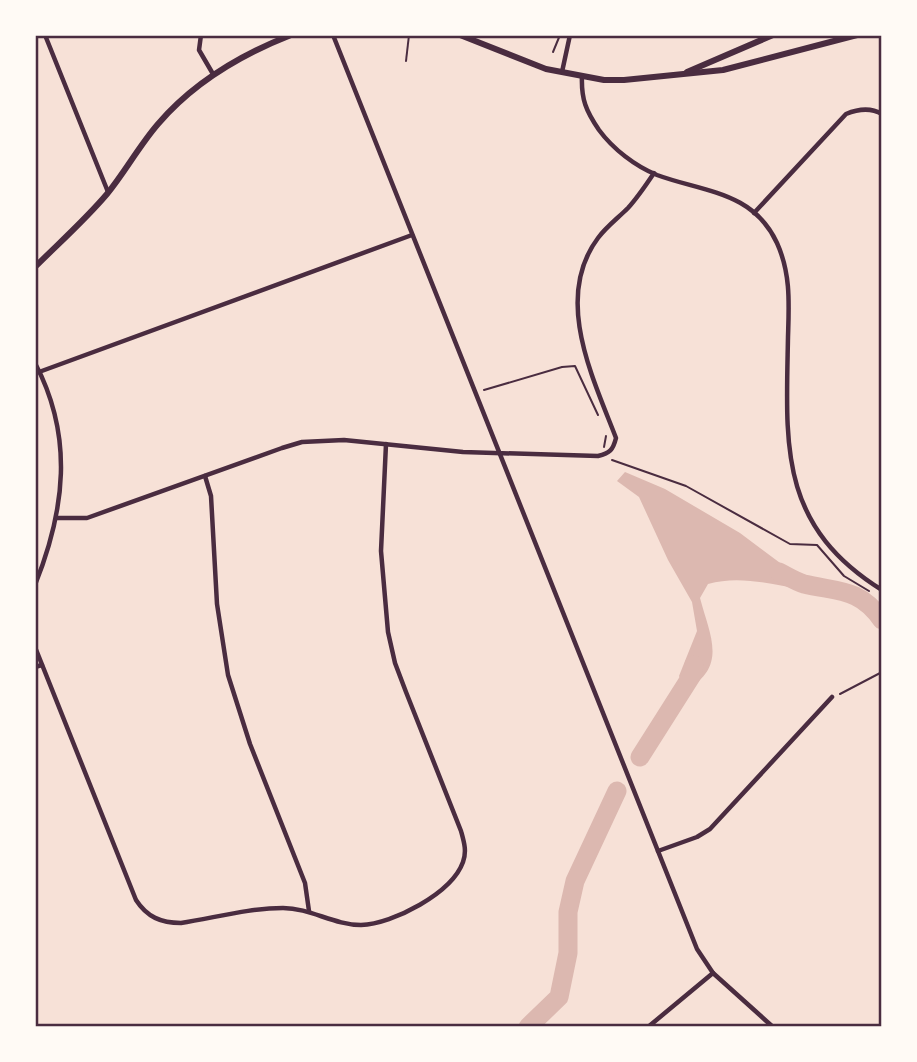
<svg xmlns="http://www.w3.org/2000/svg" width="917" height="1062" font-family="Mulish,sans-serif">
  <rect width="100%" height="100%" fill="#f7e1d7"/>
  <path fill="#dcb8b0" d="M 625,472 L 665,489 L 740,533 L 803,580 L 800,589 C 769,584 739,575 708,584 L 700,598 C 710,636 728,666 686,690 L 679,676 L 697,631 L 692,602 L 668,560 L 639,497 L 617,481 Z"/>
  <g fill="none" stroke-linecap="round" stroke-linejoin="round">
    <g stroke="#dcb8b0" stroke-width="19">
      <path d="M 779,572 C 787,576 795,581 804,584 C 838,592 860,588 882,620"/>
      <path d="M 640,757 L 692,675 L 694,665"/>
      <path d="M 528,1027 L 559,997 L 568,953 L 568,912 L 575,881 L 617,791"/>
    </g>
    <g stroke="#4a2c40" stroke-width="2">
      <path d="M 553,52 L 560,35"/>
      <path d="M 406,61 L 409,35"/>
      <path d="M 484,390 L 562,367 L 575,366 L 598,415"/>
      <path d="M 604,447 L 606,436"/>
      <path d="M 612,460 L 686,486 L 790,544 L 817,545 L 844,576 L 869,591"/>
      <path d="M 840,694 L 882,672"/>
    </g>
    <g stroke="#4a2c40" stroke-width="4.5">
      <path d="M 45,35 L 108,192"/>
      <path d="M 201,35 L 199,50 L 213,74"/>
      <path d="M 333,35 L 697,949 L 713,973 L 773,1027"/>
      <path d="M 562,72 L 570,35"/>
      <path d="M 582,76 C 581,99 586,111 599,130 C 613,149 635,166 657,175 C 703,192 753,191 777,243 C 791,274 789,304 788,337 C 786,445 778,525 882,590"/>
      <path d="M 754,213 L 846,114 C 858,109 870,107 882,114"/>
      <path d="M 35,363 C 74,437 65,510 35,585"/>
      <path d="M 39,372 L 412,235"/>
      <path d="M 205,476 L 211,496 L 217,604 L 228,675 L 250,744 L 305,883 L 309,911"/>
      <path d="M 57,518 L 87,518 L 282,448 L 302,442 L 344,440 L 463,452 L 598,456 C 610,453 613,450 616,438 C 593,378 553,298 598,238 C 606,227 618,218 628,208 C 638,197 646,185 654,173"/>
      <path d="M 35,647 L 136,900 C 147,917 161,923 181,923 C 214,918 249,908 283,908 C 310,908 334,925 361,925 C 393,924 452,893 463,862 C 467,851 464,842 461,831 L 406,692 L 395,663 L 388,632 L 381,551 L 386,444"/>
      <path d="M 35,667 L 42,665"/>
      <path d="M 658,851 L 697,837 L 710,829 L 832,697"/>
      <path d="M 648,1027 L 713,973"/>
    </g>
    <g stroke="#4a2c40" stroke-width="6">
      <path d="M 460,35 L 546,69 L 604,80 L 624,80 L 723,70 L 857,35"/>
      <path d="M 687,72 L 773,35"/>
      <path d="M 35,267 C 59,243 85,220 107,194 C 125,172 139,146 158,124 C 194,82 240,55 291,35"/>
    </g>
  </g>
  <rect width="917" height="1062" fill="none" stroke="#fffaf5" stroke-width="74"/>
  <rect x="37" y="37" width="843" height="988" fill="none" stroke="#4a2c40" stroke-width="2.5"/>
</svg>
